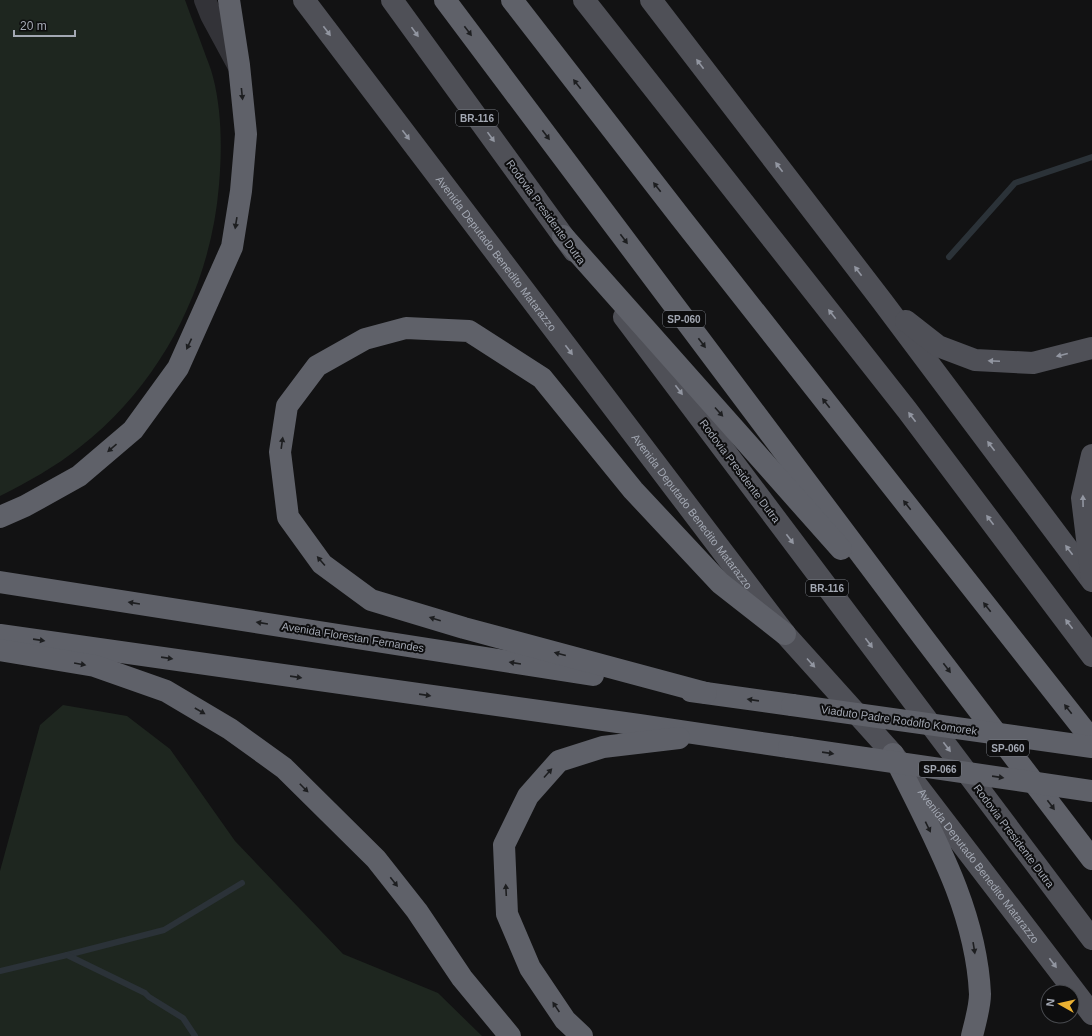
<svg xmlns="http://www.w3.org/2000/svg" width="1092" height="1036" font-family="Arial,sans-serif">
  <rect width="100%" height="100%" fill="#121213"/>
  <g fill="#1e261f">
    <path d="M 0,0 L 185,0 C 191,17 198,34 204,51 C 207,60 211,68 213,77 C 222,112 222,150 219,185 C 211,286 161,384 80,447 C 55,467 28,482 0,496 Z"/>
    <path d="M 63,705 L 127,716 L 170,749 L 235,841 L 343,954 L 438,993 L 482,1036 L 0,1036 L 0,871 L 40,725 Z"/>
  </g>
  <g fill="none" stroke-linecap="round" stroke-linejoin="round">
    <g stroke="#2b3238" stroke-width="6">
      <path d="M 949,257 L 1015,183 L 1092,157"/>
      <path d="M 67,955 L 164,930 L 242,883"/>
      <path d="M 0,971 L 67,955 L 145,993 L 149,997 L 183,1018 L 195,1036"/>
    </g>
    <path stroke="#333338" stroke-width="22" d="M 205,0 L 211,15 L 238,65"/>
    <g stroke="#4f5057" stroke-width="22">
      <path id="s1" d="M 304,0 L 785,634 L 893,754 L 1092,1014"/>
      <path d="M 392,0 L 574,251"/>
      <path d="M 584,0 L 907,410 L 1092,656"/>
      <path d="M 651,0 L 882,301 L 1092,581"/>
      <path d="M 624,317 L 1092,939"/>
      <path d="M 906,321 L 938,346 L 975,360 L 1033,363 L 1092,348"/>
      <path d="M 1092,580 L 1082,498 L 1092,455"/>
    </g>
    <g stroke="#5f6169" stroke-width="22">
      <path d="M 445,0 L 923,637 L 1092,859"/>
      <path d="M 512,0 L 681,218 L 1092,740"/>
      <path d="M 563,236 L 841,549"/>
      <path d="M 0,517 L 25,506 L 79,476 L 133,430 L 178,368 L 208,301 L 232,247 L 241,191 L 246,134 L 239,65 L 229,0"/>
      <path d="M 0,582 L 593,675"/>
      <path d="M 0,635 L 639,725 L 789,747"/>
      <path d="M 0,650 L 95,666 L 166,691 L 230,729 L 284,768 L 376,859 L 417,911 L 462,978 L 510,1036"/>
      <path d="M 691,691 L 792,705"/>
      <path d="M 706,693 L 464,628 L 371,600 L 322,564 L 288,517 L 280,452 L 287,406 L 317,366 L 365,339 L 406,328 L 469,331 L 542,378 L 633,490 L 720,583 L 785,634"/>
      <path d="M 893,754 C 930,830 976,907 980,994 C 980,1007 975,1023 972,1036"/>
      <path d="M 582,1036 L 565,1020 L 530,968 L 507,914 L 504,845 L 528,796 L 559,761 L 603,747 L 679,738"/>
    </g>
    <g stroke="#5f6169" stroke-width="22">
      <path d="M 792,705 L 1092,747"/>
      <path d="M 789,747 L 1092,791"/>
    </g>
  </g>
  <defs><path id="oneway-solid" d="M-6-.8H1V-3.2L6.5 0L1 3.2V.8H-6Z"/></defs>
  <g fill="#9296a1">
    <use href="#oneway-solid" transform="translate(327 31) rotate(53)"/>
    <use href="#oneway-solid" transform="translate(415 32) rotate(54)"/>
    <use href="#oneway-solid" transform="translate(700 64) rotate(-127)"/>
    <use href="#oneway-solid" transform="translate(406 135) rotate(53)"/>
    <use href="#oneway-solid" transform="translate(491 137) rotate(54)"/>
    <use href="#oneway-solid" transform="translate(779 167) rotate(-127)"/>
    <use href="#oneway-solid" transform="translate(858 271) rotate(-127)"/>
    <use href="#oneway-solid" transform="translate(832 314) rotate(-128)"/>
    <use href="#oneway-solid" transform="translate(569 350) rotate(53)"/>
    <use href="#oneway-solid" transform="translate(1062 355) rotate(166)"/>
    <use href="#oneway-solid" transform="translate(994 361) rotate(-177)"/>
    <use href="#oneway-solid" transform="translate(679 390) rotate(53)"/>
    <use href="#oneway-solid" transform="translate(912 417) rotate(-127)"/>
    <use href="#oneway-solid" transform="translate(991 446) rotate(-127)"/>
    <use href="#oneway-solid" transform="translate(1083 501) rotate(-91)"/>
    <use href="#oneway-solid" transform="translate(990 520) rotate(-127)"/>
    <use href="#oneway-solid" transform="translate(790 539) rotate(53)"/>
    <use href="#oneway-solid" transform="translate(1069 550) rotate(-127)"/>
    <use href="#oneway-solid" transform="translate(1069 624) rotate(-127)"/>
    <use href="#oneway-solid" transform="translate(869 643) rotate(53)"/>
    <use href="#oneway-solid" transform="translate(811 663) rotate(48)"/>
    <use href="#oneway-solid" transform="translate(947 747) rotate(53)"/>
    <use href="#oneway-solid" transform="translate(1053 963) rotate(53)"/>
  </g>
  <g fill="#1d1e20">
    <use href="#oneway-solid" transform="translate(468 31) rotate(53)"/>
    <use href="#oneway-solid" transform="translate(577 84) rotate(-128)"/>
    <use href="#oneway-solid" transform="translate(242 94) rotate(84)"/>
    <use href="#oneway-solid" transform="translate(546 135) rotate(53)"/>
    <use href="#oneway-solid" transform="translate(657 187) rotate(-128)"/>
    <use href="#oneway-solid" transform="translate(236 223) rotate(99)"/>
    <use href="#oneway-solid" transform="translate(624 239) rotate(53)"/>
    <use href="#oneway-solid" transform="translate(702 343) rotate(53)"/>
    <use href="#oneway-solid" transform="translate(189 344) rotate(115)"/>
    <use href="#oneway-solid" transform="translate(826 403) rotate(-128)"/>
    <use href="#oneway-solid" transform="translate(719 412) rotate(48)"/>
    <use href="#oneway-solid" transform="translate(282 443) rotate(-82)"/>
    <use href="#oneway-solid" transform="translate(112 448) rotate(139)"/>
    <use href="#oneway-solid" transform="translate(907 505) rotate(-128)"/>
    <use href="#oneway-solid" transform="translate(321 561) rotate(-131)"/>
    <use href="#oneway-solid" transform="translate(134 603) rotate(-171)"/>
    <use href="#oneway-solid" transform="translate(987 607) rotate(-128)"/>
    <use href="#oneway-solid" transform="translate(435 619) rotate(-163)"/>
    <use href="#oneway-solid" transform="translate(262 623) rotate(-171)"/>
    <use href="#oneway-solid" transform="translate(39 640) rotate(8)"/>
    <use href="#oneway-solid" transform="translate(560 654) rotate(-165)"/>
    <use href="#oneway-solid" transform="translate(167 658) rotate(8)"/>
    <use href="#oneway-solid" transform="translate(515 663) rotate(-171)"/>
    <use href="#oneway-solid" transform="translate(80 664) rotate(10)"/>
    <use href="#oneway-solid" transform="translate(947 668) rotate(53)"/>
    <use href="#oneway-solid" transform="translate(296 677) rotate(8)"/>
    <use href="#oneway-solid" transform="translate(425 695) rotate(8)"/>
    <use href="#oneway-solid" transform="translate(753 700) rotate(-172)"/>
    <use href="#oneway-solid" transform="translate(1068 709) rotate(-128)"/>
    <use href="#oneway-solid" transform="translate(200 711) rotate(30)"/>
    <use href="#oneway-solid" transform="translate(828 753) rotate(8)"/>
    <use href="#oneway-solid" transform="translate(548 773) rotate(-48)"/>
    <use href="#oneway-solid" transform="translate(998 777) rotate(8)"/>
    <use href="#oneway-solid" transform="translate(304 788) rotate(45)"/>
    <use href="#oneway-solid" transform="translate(1051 805) rotate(53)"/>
    <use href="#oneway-solid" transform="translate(928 827) rotate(64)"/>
    <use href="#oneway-solid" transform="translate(394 882) rotate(52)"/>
    <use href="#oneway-solid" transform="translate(506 890) rotate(-93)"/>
    <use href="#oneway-solid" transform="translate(974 948) rotate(81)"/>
    <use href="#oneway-solid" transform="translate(556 1007) rotate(-124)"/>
  </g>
  <g text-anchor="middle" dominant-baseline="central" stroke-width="4" stroke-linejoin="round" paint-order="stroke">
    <g fill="#0d0d0e" stroke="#767a82" stroke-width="1">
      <rect x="456" y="110" width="42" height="16" rx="3"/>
      <rect x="663" y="311" width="42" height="16" rx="3"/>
      <rect x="806" y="580" width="42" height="16" rx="3"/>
      <rect x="987" y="740" width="42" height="16" rx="3"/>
      <rect x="919" y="761" width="42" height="16" rx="3"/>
    </g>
    <g font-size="10" font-weight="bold" fill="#a3a8b3">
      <text x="477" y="118">BR-116</text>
      <text x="684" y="319">SP-060</text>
      <text x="827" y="588">BR-116</text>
      <text x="1008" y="748">SP-060</text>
      <text x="940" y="769">SP-066</text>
    </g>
    <g font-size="11" fill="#a3a8b3" stroke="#0d0d0e">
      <text transform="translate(546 212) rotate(54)">Rodovia Presidente Dutra</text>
      <text stroke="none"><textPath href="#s1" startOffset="318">Avenida Deputado Benedito Matarazzo</textPath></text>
      <text transform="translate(740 471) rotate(53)">Rodovia Presidente Dutra</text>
      <text stroke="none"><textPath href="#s1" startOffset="642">Avenida Deputado Benedito Matarazzo</textPath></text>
      <text transform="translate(353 637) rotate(9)">Avenida Florestan Fernandes</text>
      <text transform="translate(899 720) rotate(8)">Viaduto Padre Rodolfo Komorek</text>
      <text transform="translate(1014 836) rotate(53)">Rodovia Presidente Dutra</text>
      <text stroke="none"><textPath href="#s1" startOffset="1098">Avenida Deputado Benedito Matarazzo</textPath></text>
    </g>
  </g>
  <g transform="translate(1060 1004) rotate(278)"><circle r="19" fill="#0d0d0e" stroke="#494b50"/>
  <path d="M0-3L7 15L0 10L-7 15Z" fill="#ebb132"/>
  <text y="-6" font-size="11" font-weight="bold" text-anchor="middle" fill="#a3a8b3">N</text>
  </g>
  <path d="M14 30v6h61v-6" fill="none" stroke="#a3a8b3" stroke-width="2"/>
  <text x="20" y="30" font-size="12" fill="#a3a8b3" stroke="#0d0d0e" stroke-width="3" paint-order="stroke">20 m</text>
</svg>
